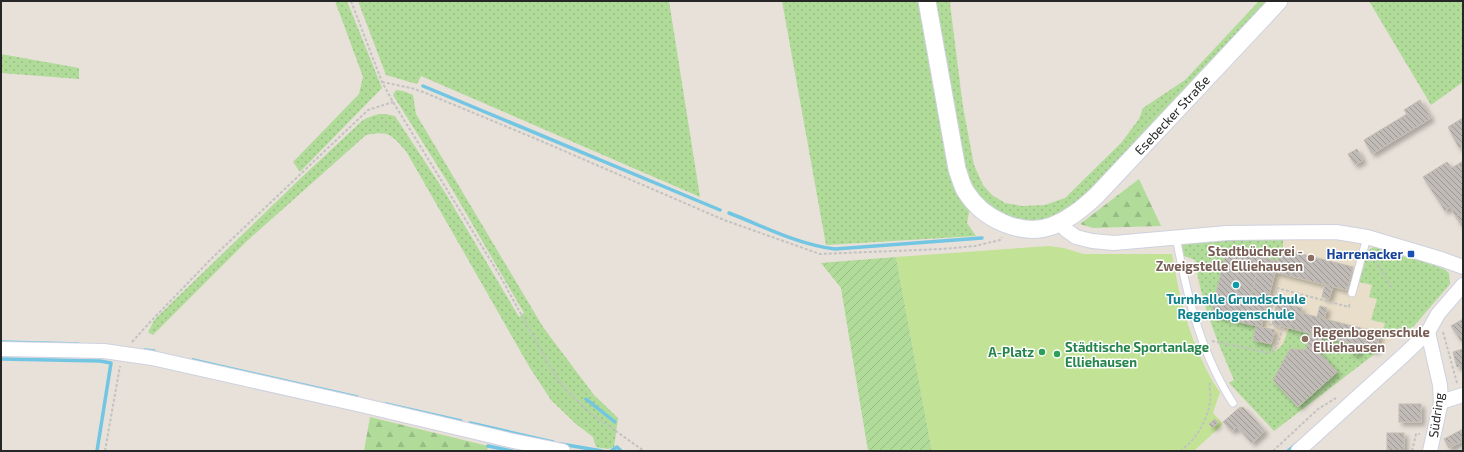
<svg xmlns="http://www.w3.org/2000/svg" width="1464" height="452" font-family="'Exo 2',sans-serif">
  <defs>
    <pattern id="grass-dots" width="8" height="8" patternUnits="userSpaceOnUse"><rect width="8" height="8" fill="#b0db99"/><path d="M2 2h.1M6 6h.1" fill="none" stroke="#97bc84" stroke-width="1.8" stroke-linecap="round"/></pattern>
    <pattern id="forest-firs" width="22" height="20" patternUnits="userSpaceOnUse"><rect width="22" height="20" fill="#b0db99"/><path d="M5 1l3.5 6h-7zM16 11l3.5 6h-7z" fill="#97bc84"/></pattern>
    <pattern id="garden-furrows" width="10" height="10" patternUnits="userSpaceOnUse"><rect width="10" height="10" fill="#b0db99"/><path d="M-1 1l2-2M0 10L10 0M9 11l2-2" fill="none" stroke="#97bc84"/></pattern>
    <pattern id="building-back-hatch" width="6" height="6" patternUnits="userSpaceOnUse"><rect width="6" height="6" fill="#c0bbb6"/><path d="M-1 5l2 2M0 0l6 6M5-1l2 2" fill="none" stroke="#9c9894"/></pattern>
    <filter id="shadow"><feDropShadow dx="3.5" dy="3.5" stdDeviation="2" flood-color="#0004"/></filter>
  </defs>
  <rect width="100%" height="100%" fill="#e8e1d9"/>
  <path fill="#e9dec9" d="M 1335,237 L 1376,245 L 1368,251 L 1365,257 L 1372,285 L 1385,323 L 1384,329 L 1401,334 L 1274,431 L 1229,383 L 1234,380 L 1219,345 L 1209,317 L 1198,284 L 1195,260 L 1184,256 L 1182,246 L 1185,243 Z"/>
  <g fill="url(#grass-dots)">
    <path d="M 335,1 L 347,1 L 382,88 L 300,172 L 293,162 L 359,94 L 363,77 Z"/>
    <path d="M 358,1 L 669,1 L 700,197 L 421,76 L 417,84 L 386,75 Z"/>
    <path d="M 782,1 L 922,1 L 970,207 L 967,223 L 976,236 L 826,245 Z"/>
    <path d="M 933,1 L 952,1 L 950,4 L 963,107 L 974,165 L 983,185 L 992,195 L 1005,203 L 1022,206 L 1045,205 L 1065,198 L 1121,143 L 1139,119 L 1143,108 L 1185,80 L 1259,1 L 1271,1 L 1083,201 L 1045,221 L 1020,222 L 988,207 L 968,183 Z"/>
    <path d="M 1369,1 L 1463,1 L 1463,82 L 1431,105 Z"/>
    <path d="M 1,54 L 79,68 L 79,79 L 1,73 Z"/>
    <path d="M 396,90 L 403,91 L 413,95 L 416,114 L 543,327 L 594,395 L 618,418 L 614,447 L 608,449 L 596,447 L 593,437 L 576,424 L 551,400 L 530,368 L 406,151 C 392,135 389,130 366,135 L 248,240 L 153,335 L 148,332 L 155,319 L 302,177 L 363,120 C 375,114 382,112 395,116 L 446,194 L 519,317 L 524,313 L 452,189 L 393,95 Z"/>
    <path d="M 1283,237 L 1283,247 L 1281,249 L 1278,261 L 1261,257 L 1256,326 L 1253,340 L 1271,344 L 1273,349 L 1276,351 L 1283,344 L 1289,328 L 1352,344 L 1350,352 L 1358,354 L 1360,346 L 1376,351 L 1376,353 L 1274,431 L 1229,383 L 1234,380 C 1217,341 1201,302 1195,260 L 1184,256 L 1182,246 L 1189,241 Z"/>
    <path d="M 1376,245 L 1397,253 L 1397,255 L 1405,257 L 1405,255 L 1444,269 L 1449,273 L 1450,284 L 1414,326 L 1401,334 L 1383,329 L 1385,323 L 1371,320 L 1377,299 L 1369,297 L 1372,285 L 1359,282 L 1368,251 Z"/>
  </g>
  <g fill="url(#forest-firs)">
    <path d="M 1139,179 L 1161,226 L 1093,228 L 1080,224 Z"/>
    <path d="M 370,417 L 488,446 L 487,451 L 364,451 Z"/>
  </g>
  <path fill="url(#garden-furrows)" d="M 896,257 L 932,451 L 868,451 L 841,288 L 821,263 Z"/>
  <path fill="#c2e295" d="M 1048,246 L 1064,248 L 1083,254 L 1172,254 C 1178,289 1184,318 1198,352 C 1205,366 1210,379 1220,392 L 1213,413 L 1223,424 L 1194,451 L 932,451 L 896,257 Z"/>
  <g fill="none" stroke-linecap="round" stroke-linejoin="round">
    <g stroke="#73c6e3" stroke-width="3.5">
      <path d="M 423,86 L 720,210"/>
      <path d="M 729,213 C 763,226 799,245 835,249 L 982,238"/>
      <path d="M 1,342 L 78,344"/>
      <path d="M 145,350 L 154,351"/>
      <path d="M 1,359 L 100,361 L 111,363 L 97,451"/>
      <path d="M 193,360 L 357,397"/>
      <path d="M 586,399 L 615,422"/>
      <path d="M 386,404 L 461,421"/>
      <path d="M 470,423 L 553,442"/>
      <path d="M 561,444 L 602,451"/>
      <path d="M 488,446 L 512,451"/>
      <path d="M 611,451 L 617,447 L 621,451"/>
      <path d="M 1288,451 L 1295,445"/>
    </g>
  </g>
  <g fill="url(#building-back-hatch)" stroke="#c3bdb3" filter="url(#shadow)">
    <path d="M 1420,100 L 1431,118 L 1372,154 L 1364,140 L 1407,114 L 1404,110 Z"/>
    <path d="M 1463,118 L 1463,146 L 1459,148 L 1448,127 Z"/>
    <path d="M 1357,149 L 1363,160 L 1355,165 L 1348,154 Z"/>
    <path d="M 1463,161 L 1463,212 L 1456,217 L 1450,207 L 1445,211 L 1423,177 L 1447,162 L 1452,168 Z"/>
    <path d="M 1463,212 L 1463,228 L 1456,217 Z"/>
    <path d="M 1227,248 L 1261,257 L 1244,323 L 1211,314 Z"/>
    <path d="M 1281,249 L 1353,267 L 1347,290 L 1275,272 Z"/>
    <path d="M 1261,257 L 1278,261 L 1261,327 L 1244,323 Z"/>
    <path d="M 1325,284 L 1333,286 L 1329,299 L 1322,297 Z"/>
    <path d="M 1277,302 L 1302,308 L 1301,313 L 1293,311 L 1289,328 L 1272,324 Z"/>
    <path d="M 1320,306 L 1327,308 L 1324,319 L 1317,317 Z"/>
    <path d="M 1293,311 L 1380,333 L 1376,351 L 1360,346 L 1358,354 L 1350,352 L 1352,344 L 1289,328 Z"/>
    <path d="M 1463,319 L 1463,339 L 1461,341 L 1451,326 Z"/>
    <path d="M 1256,326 L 1275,330 L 1271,344 L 1253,340 Z"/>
    <path d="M 1310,333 L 1322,336 L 1318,351 L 1337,372 L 1298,407 L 1273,380 L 1290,349 L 1306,350 Z"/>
    <path d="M 1463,349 L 1463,366 L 1457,367 L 1453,352 Z"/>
    <rect x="1399" y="404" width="22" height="18"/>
    <path d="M 1240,407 L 1242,408 L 1243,407 L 1265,431 L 1252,443 L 1237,427 L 1232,431 L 1223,422 Z"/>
    <path d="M 1215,419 L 1218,423 L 1213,428 L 1209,424 Z"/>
    <path d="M 1463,429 L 1463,441 L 1453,446 L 1448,437 Z"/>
    <rect x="1387" y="433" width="17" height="18"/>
    <path d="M 1448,437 L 1453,446 L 1449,448 L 1444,439 Z"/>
  </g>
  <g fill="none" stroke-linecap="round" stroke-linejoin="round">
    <defs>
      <g id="service">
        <path d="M 1176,237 C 1185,284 1195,330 1216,373 C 1222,384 1226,393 1233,403"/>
        <path d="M 1352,293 L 1367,237"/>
      </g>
      <g id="minor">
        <path d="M 1060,222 L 1065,229 L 1076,237 L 1092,241 L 1114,243 L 1227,233 L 1336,232 L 1367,237 L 1441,259 L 1463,267"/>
        <path d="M 1428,332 L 1440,385 L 1441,402 L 1430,451"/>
        <path d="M 1,349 L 104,351 L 152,358 L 361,405 L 509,440 L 563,451"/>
        <path d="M 1441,402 L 1463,395"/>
        <path d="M 1298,451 L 1405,354 L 1428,332 L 1438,314 L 1463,285"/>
      </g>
      <path id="tertiary" d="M 927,1 L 957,169 C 960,177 962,186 966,192 C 983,219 1021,237 1052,226 C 1070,219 1083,208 1097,195 L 1279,1"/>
    </defs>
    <use href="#service" stroke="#ced1df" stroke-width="9"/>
    <use href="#minor" stroke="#ced1df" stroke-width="16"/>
    <use href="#tertiary" stroke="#ced1df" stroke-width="19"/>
    <g stroke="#c2c2c2" stroke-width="2" stroke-dasharray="3 2" stroke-linecap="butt">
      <path d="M 351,1 L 382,82 L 393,102 L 499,274 L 550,367 L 561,384 L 589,412 L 644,451"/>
      <path d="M 382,82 L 411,88 L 423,92 L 534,138 L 724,220 L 820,254 L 942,249 L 975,246 L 1000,240 L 1002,237"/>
      <path d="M 1372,255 L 1393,289"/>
      <path d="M 1443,332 L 1457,383"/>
      <path d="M 1212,341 L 1269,353 L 1276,348 L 1283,328 L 1268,324 L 1277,288 L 1349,307 L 1350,302"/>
      <path d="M 132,342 L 152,320 L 211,259 L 368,110 L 393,102"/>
      <path d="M 105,451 L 120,366"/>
      <path d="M 666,451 L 678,451"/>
      <path d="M 1180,451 C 1196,440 1207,421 1210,402 C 1211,396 1209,389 1210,383"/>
      <path d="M 1273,451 L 1318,409 L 1336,398"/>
      <path d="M 1412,451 L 1416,434 L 1420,434"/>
    </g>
    <use href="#service" stroke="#fff" stroke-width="7"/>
    <use href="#minor" stroke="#fff" stroke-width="14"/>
    <use href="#tertiary" stroke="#fff" stroke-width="17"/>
  </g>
  <rect fill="#1a4fb4" stroke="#fff" stroke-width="1.5" x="1407" y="250" width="8" height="8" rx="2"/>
  <g fill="#8d6e63" stroke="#fff" stroke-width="1.5">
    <circle cx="1311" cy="258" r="4"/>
    <circle cx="1305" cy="339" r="4"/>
  </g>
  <circle fill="#0f9aa8" stroke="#fff" stroke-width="1.5" cx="1236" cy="285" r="4"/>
  <g fill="#2e9e5b" stroke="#fff" stroke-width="1.5">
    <circle cx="1042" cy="352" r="4"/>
    <circle cx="1057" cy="354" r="4"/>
  </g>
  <g text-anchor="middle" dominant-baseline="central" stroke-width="3" stroke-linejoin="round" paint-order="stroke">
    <g font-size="13" fill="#262626" stroke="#fff">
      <text transform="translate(1172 115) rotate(-47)">Esebecker Straße</text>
      <text transform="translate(1436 415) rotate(-82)">Südring</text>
    </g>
    <g font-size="13" font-weight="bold" fill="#785e54" stroke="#fff" text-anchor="end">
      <text x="1303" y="251">Stadtbücherei -<tspan x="1303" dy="15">Zweigstelle Elliehausen</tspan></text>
      <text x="1313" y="332" text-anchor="start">Regenbogenschule<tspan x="1313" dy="15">Elliehausen</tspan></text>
    </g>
    <g font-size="13" font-weight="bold" fill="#164399" stroke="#fff" text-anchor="end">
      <text x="1403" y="254">Harrenacker</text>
    </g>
    <g font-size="13" font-weight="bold" fill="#0d838f" stroke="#fff">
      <text x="1236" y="299">Turnhalle Grundschule<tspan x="1236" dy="15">Regenbogenschule</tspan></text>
    </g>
    <g font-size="13" font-weight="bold" fill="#27864d" stroke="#fff" text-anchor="start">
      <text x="1065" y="347">Städtische Sportanlage<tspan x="1065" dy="15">Elliehausen</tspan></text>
      <text x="1034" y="352" text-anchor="end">A-Platz</text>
    </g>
  </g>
  <rect width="1464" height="452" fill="none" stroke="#262626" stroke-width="4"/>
</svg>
